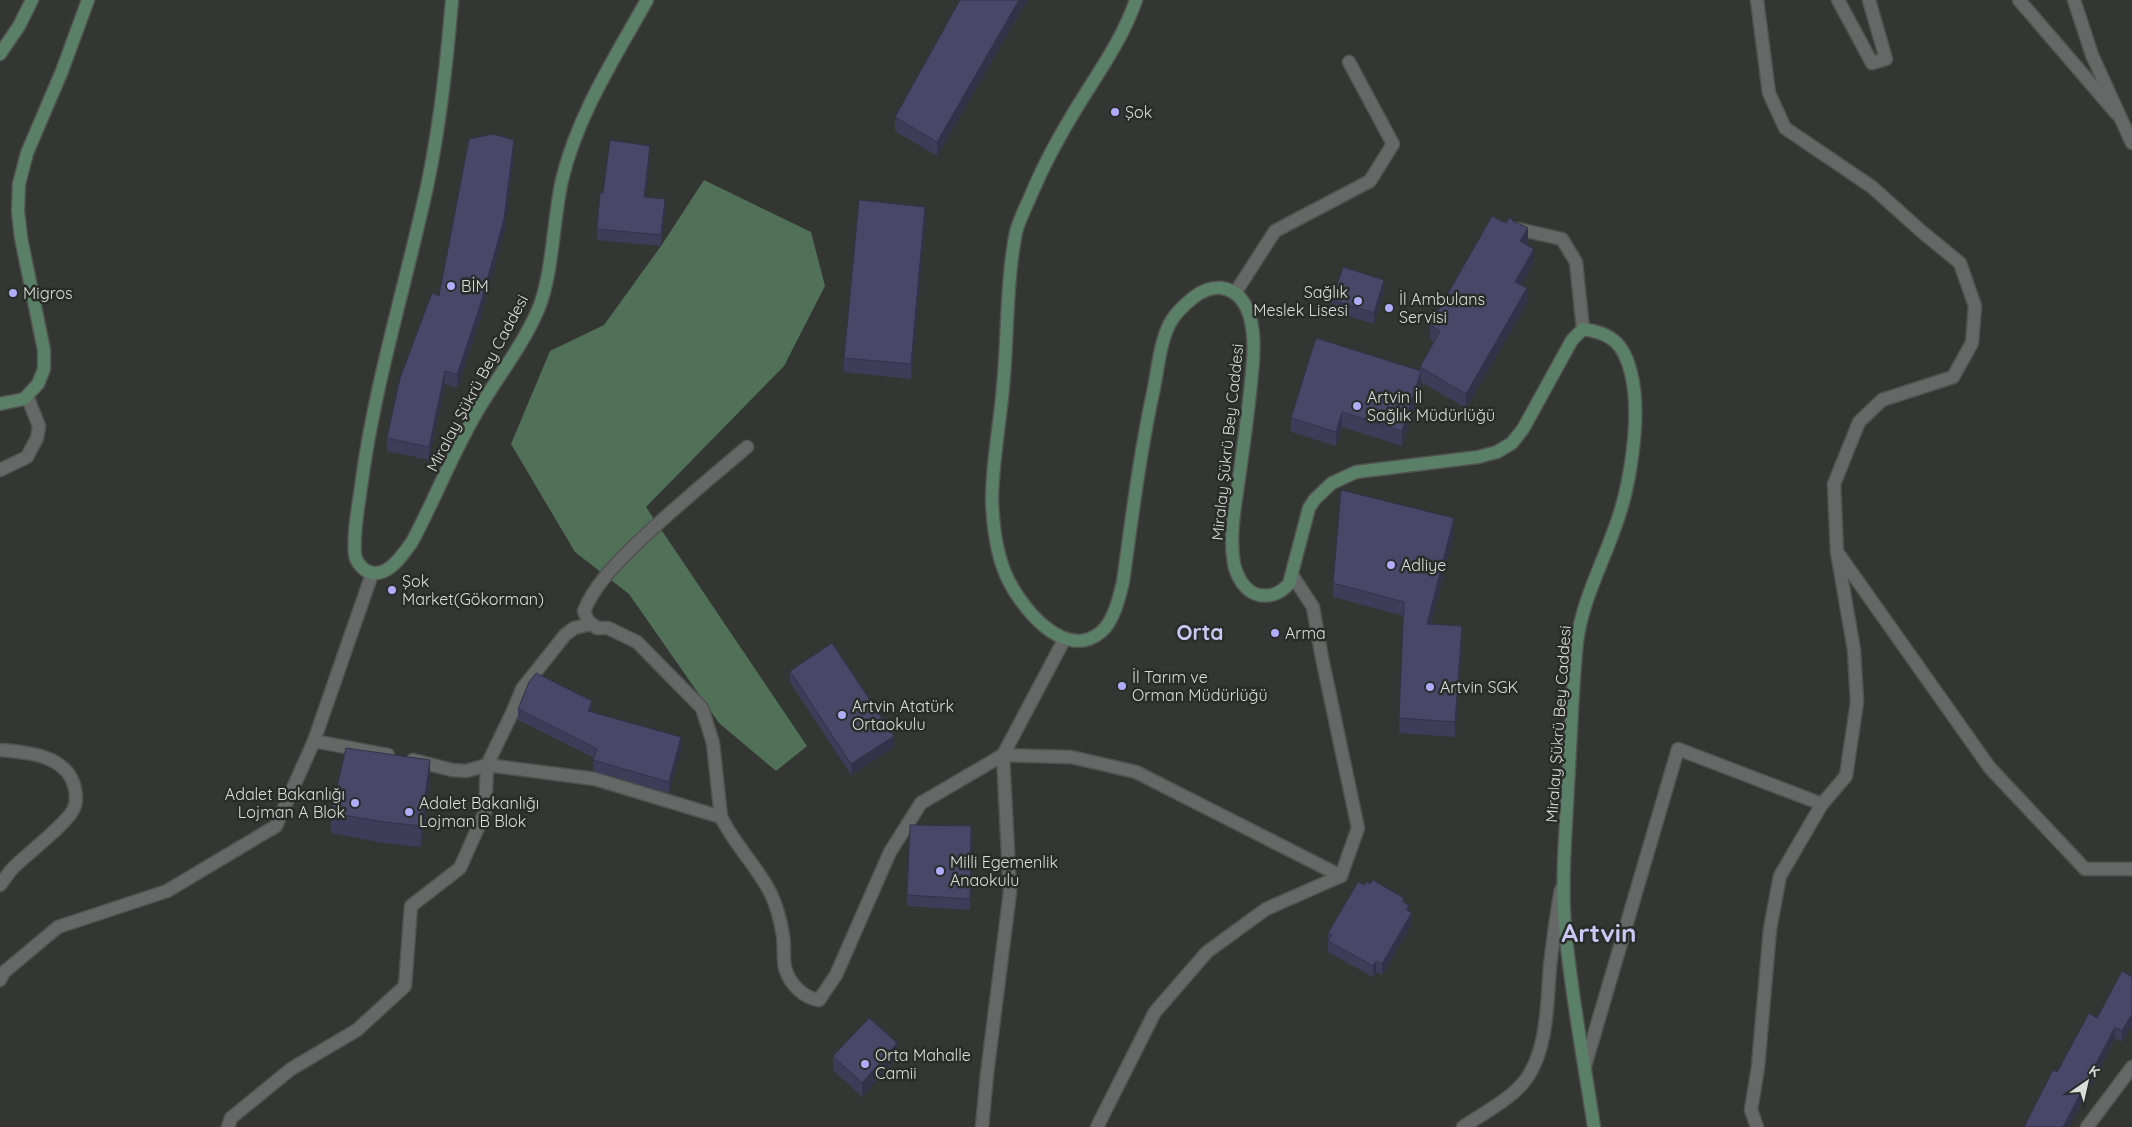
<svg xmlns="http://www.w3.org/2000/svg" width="2132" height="1127" font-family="Quicksand,sans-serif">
  <rect width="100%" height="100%" fill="#333633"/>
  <path fill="#507057" d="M 704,180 L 811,232 L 825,286 L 784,366 L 646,507 L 807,746 L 776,771 L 719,723 L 629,594 L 575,552 L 511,444 L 550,351 L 604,325 L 661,246 Z"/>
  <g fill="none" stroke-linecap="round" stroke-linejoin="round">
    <defs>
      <g id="minor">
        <path d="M 1757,0 L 1769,93 L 1785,128 L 1872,187 L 1921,231 L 1960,263 L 1975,306 L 1972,343 L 1953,377 L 1882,400 L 1859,422 L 1834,484 L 1837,552 L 1854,650 L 1857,702 L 1846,776 L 1822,804 L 1780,876 L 1770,929 L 1758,1067 L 1751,1110 L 1757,1127"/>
        <path d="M 1838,0 L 1872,63 L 1886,59 L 1869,0"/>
        <path d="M 2019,0 L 2117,114"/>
        <path d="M 1518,229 L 1562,239 L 1576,262 L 1583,329"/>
        <path d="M 1235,293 L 1275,231 L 1370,181 L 1393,144 L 1349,62"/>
        <path d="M 747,447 C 708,480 669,512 632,548 C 614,566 594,586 584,611 L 588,621 L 597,628 L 608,628 L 637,642 L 702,708 L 713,743 L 721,817 C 734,844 756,865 770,892 C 776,904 781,923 783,936 C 785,947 782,961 786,971 C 791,985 804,998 819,1000 L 836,975 L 890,852 L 921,803 L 1003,755 L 1064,640"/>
        <path d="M 0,470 L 27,457 L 37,438 L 39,426 L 27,396"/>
        <path d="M 1840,556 L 1990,768 L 2085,869 L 2132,869"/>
        <path d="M 314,741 L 388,755"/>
        <path d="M 0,750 C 27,752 65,755 74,785 C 76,792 77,801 74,808 C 69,822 27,854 14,867 C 9,872 5,879 0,885"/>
        <path d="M 413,760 L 452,770 L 466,771 L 487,765 L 513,711 L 522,689 L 565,635 L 574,628 L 592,624"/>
        <path d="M 0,980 L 3,973 L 58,927 L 167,891 L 276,826 L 314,741 L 372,574"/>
        <path d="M 1585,1066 L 1678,749 L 1822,804"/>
        <path d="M 228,1127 L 231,1118 L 291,1069 L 357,1030 L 405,986 L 411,906 L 460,868 L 485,812 L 487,765 L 595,779 L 721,817"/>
        <path d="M 982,1127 L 987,1074 L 1010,892 L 1003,755 L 1071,757 L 1136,772 L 1341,876"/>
        <path d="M 1097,1127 L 1155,1012 L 1207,952 L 1266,909 L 1341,876 L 1358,828 L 1322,658 L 1313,607 L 1292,575"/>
        <path d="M 1463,1127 C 1483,1113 1512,1099 1527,1078 C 1548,1047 1547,1002 1550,966 C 1553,941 1556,916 1561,890"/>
        <path d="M 2087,1127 L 2132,1067"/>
      </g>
      <path id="tertiary" d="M 2074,0 L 2092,55 L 2132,143"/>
      <g id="secondary">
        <path d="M 452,0 C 446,71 438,144 421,213 C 400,304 373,394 361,487 C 358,509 353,533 355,555 C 356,561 360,566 365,570 C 385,582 402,556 412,542 C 434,501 451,457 474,417 C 494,381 521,349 538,310 C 553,274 553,220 562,180 C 577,116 615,57 647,0"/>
        <path d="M 1136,0 C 1123,38 1100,70 1079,104 C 1061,133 1044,164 1031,195 C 1026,207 1019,220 1016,232 C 1006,283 1008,336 1003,387 C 1000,424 992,463 992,501 C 993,526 996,552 1006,575 C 1019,605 1064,663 1101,632 C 1114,621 1119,598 1123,582 C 1132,517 1140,452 1154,388 C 1158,367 1160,344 1169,325 C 1174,314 1184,305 1194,297 C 1202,291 1211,287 1222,288 C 1257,294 1255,346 1252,372 C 1249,408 1244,443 1239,478 C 1235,506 1229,536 1234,564 C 1237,577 1245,592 1259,595 C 1272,597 1280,593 1289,584 L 1309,508 L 1315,499 L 1332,483 L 1356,472 L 1478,457 L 1497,452 L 1512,443 L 1523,429 L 1572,340 L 1583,329 C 1612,333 1624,344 1631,373 C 1642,416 1630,489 1614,530 C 1601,567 1582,602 1577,642 C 1572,689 1571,737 1568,784 C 1566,832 1561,880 1565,927 C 1571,994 1584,1061 1594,1127"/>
        <path d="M 0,54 L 19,26 L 32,0"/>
        <path d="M 0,404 L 24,399 L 38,384 L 44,369 L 44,350 L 21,238 L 18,211 L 19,184 L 27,153 L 62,71 L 88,0"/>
      </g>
    </defs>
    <use href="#minor" stroke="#515351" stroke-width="15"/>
    <use href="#tertiary" stroke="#515351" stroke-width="15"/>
    <use href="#secondary" stroke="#515351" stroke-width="15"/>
    <use href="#minor" stroke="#656866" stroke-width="12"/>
    <use href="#tertiary" stroke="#656866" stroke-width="12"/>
    <use href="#secondary" stroke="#5a8167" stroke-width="12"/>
  </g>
  <g fill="#3e3d59">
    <path d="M 960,0 L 1027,0 L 937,156 L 895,131 L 895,117 Z"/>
    <path d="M 514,152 L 504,232 L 479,322 L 457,388 L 445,384 L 429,460 L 387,451 L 387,438 L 439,296 Z"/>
    <path d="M 650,157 L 645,197 L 665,210 L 661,246 L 597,240 L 597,229 L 603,193 Z"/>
    <path d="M 925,221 L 911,379 L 844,372 L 844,358 Z"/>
    <path d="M 1528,242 L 1526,245 L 1534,263 L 1521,285 L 1527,303 L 1466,408 L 1421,382 L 1421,386 L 1402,446 L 1342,427 L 1336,446 L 1291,432 L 1291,418 L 1420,371 L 1420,367 L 1434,342 L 1430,339 L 1430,325 Z"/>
    <path d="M 1384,291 L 1374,324 L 1332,311 L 1332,300 Z"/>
    <path d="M 1454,533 L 1431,624 L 1462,640 L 1455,737 L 1399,733 L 1404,616 L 1333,597 L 1333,583 Z"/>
    <path d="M 790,671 L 894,747 L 851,775 L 790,682 Z"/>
    <path d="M 518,709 L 592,712 L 681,748 L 669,793 L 593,771 L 594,758 L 518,720 Z"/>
    <path d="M 430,781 L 421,847 L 384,843 L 331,833 L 331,813 Z"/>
    <path d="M 971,826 L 970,910 L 907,906 L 907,895 Z"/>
    <path d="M 1365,885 L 1404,902 L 1409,911 L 1412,923 L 1382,975 L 1376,972 L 1373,977 L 1328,952 L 1328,933 Z"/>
    <path d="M 2132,977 L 2132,1025 L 2122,1042 L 2115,1038 L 2069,1127 L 2057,1072 L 2097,1018 Z"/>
    <path d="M 833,1056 L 897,1057 L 862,1097 L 833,1070 Z"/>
  </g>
  <g fill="#323249">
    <path d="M 1019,0 L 1027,0 L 937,156 L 937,142 Z"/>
    <path d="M 514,140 L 514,152 L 504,232 L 479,322 L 457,388 L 457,375 Z"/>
    <path d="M 650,146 L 650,157 L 644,208 L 644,197 Z"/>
    <path d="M 665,199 L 665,210 L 661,246 L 661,235 Z"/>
    <path d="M 925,207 L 925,221 L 911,379 L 911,364 Z"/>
    <path d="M 1528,228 L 1528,242 L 1520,256 L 1520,241 Z"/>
    <path d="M 1534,249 L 1534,263 L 1515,296 L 1515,282 Z"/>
    <path d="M 1384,280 L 1384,291 L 1374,324 L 1374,313 Z"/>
    <path d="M 1527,288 L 1527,303 L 1466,408 L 1466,394 Z"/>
    <path d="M 445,371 L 445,384 L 429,460 L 429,447 Z"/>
    <path d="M 1421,371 L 1421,386 L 1402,446 L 1402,431 Z"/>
    <path d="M 1342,412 L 1342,427 L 1336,446 L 1336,432 Z"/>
    <path d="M 1454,518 L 1454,533 L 1427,638 L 1427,624 Z"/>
    <path d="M 1462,626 L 1462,640 L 1455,737 L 1455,722 Z"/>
    <path d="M 592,701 L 592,712 L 588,722 L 588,711 Z"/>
    <path d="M 894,736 L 894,747 L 851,775 L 851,764 Z"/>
    <path d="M 681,737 L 681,748 L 669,793 L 669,782 Z"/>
    <path d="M 430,760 L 430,781 L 421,847 L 421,826 Z"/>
    <path d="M 1412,912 L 1412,923 L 1382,975 L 1382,964 Z"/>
    <path d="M 1376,961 L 1376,972 L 1373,977 L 1373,966 Z"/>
    <path d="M 2132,1014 L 2132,1025 L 2122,1042 L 2122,1031 Z"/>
    <path d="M 2115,1027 L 2115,1038 L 2069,1127 L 2063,1127 Z"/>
    <path d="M 897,1043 L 897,1057 L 862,1097 L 862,1083 Z"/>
  </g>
  <g fill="#484768" stroke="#323249">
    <path d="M 960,0 L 1019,0 L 937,142 L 895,117 Z"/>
    <path d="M 493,134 L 514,140 L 504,219 L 479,309 L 457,375 L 445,371 L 429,447 L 387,438 L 400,378 L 432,293 L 439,296 L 469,139 Z"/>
    <path d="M 610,140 L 650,146 L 644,197 L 665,199 L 661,235 L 597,229 L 600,193 L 603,193 Z"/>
    <path d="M 859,200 L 925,207 L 911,364 L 844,358 Z"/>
    <path d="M 1492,216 L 1506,223 L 1510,217 L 1513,221 L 1528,228 L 1520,241 L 1534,249 L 1515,282 L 1527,288 L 1466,394 L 1420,367 L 1440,331 L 1430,325 Z"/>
    <path d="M 1343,267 L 1384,280 L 1374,313 L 1332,300 Z"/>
    <path d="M 1316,338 L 1421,371 L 1402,431 L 1342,412 L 1336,432 L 1291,418 Z"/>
    <path d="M 1341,490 L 1454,518 L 1427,624 L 1462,626 L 1455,722 L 1399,718 L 1404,602 L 1333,583 Z"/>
    <path d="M 832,643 L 894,736 L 851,764 L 790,671 Z"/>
    <path d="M 536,673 L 592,701 L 588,711 L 681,737 L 669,782 L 593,760 L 597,749 L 518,709 L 529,682 Z"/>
    <path d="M 346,748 L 430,760 L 421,826 L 384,822 L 331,813 Z"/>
    <path d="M 910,825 L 971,826 L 970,899 L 907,895 Z"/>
    <path d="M 1373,880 L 1404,898 L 1403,902 L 1409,905 L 1406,910 L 1412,912 L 1382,964 L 1376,961 L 1373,966 L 1328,941 L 1332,935 L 1328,933 L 1358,882 L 1365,885 L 1366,881 L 1370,884 Z"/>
    <path d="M 2122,971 L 2132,977 L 2132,1014 L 2122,1031 L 2115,1027 L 2063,1127 L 2024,1127 L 2053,1070 L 2057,1072 L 2089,1013 L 2097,1018 Z"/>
    <path d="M 869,1018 L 897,1043 L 862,1083 L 833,1056 Z"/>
  </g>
  <g fill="#b1adfa" stroke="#292c29" stroke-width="2">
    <circle cx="1115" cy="112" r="5"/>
    <circle cx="451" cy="286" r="5"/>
    <circle cx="13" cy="293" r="5"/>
    <circle cx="1358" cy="301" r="5"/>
    <circle cx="1389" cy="308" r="5"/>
    <circle cx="1357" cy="406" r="5"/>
    <circle cx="1391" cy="565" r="5"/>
    <circle cx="392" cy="590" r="5"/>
    <circle cx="1275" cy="633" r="5"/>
    <circle cx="1122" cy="686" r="5"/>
    <circle cx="1430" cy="687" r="5"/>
    <circle cx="842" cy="715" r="5"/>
    <circle cx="355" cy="803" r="5"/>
    <circle cx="409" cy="812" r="5"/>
    <circle cx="940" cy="871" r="5"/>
    <circle cx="865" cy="1064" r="5"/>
  </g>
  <g text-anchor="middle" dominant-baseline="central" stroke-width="5" stroke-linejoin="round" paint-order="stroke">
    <g font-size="16" fill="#dbdddb" stroke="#292c29" text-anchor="start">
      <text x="1125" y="112">Şok</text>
      <text x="461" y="286">BİM</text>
      <text x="1348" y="292" text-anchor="end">Sağlık<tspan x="1348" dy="18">Meslek Lisesi</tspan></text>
      <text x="23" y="293">Migros</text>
      <text x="1399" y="299">İl Ambulans<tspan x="1399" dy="18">Servisi</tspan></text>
      <text x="1367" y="397">Artvin İl<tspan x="1367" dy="18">Sağlık Müdürlüğü</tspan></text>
      <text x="1401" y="565">Adliye</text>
      <text x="402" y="581">Şok<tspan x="402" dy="18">Market(Gökorman)</tspan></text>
      <text x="1285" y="633">Arma</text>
      <text x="1132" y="677">İl Tarım ve<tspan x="1132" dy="18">Orman Müdürlüğü</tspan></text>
      <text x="1440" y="687">Artvin SGK</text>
      <text x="852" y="706">Artvin Atatürk<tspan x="852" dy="18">Ortaokulu</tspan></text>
      <text x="345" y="794" text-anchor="end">Adalet Bakanlığı<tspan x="345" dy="18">Lojman A Blok</tspan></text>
      <text x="419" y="803">Adalet Bakanlığı<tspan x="419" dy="18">Lojman B Blok</tspan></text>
      <text x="950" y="862">Milli Egemenlik<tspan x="950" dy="18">Anaokulu</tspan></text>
      <text x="875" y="1055">Orta Mahalle<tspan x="875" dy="18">Camii</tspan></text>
    </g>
    <g font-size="16" fill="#dbdddb" stroke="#292c29">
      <text transform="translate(477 383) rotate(-62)">Miralay Şükrü Bey Caddesi</text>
      <text transform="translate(1227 442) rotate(-84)">Miralay Şükrü Bey Caddesi</text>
      <text transform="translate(1558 724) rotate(-86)">Miralay Şükrü Bey Caddesi</text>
    </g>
    <g font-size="21" font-weight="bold" fill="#c8c8f3" stroke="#292c29">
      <text x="1200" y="632">Orta</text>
    </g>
    <g font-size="26" font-weight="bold" fill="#c8c8f3" stroke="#292c29">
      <text x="1599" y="932">Artvin</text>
    </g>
  </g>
  <g transform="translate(2087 1082) rotate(34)" stroke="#292c29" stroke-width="4" paint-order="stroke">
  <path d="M0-4L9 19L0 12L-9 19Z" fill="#dbdddb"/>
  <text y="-8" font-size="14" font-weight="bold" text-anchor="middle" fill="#dbdddb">K</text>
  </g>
</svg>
